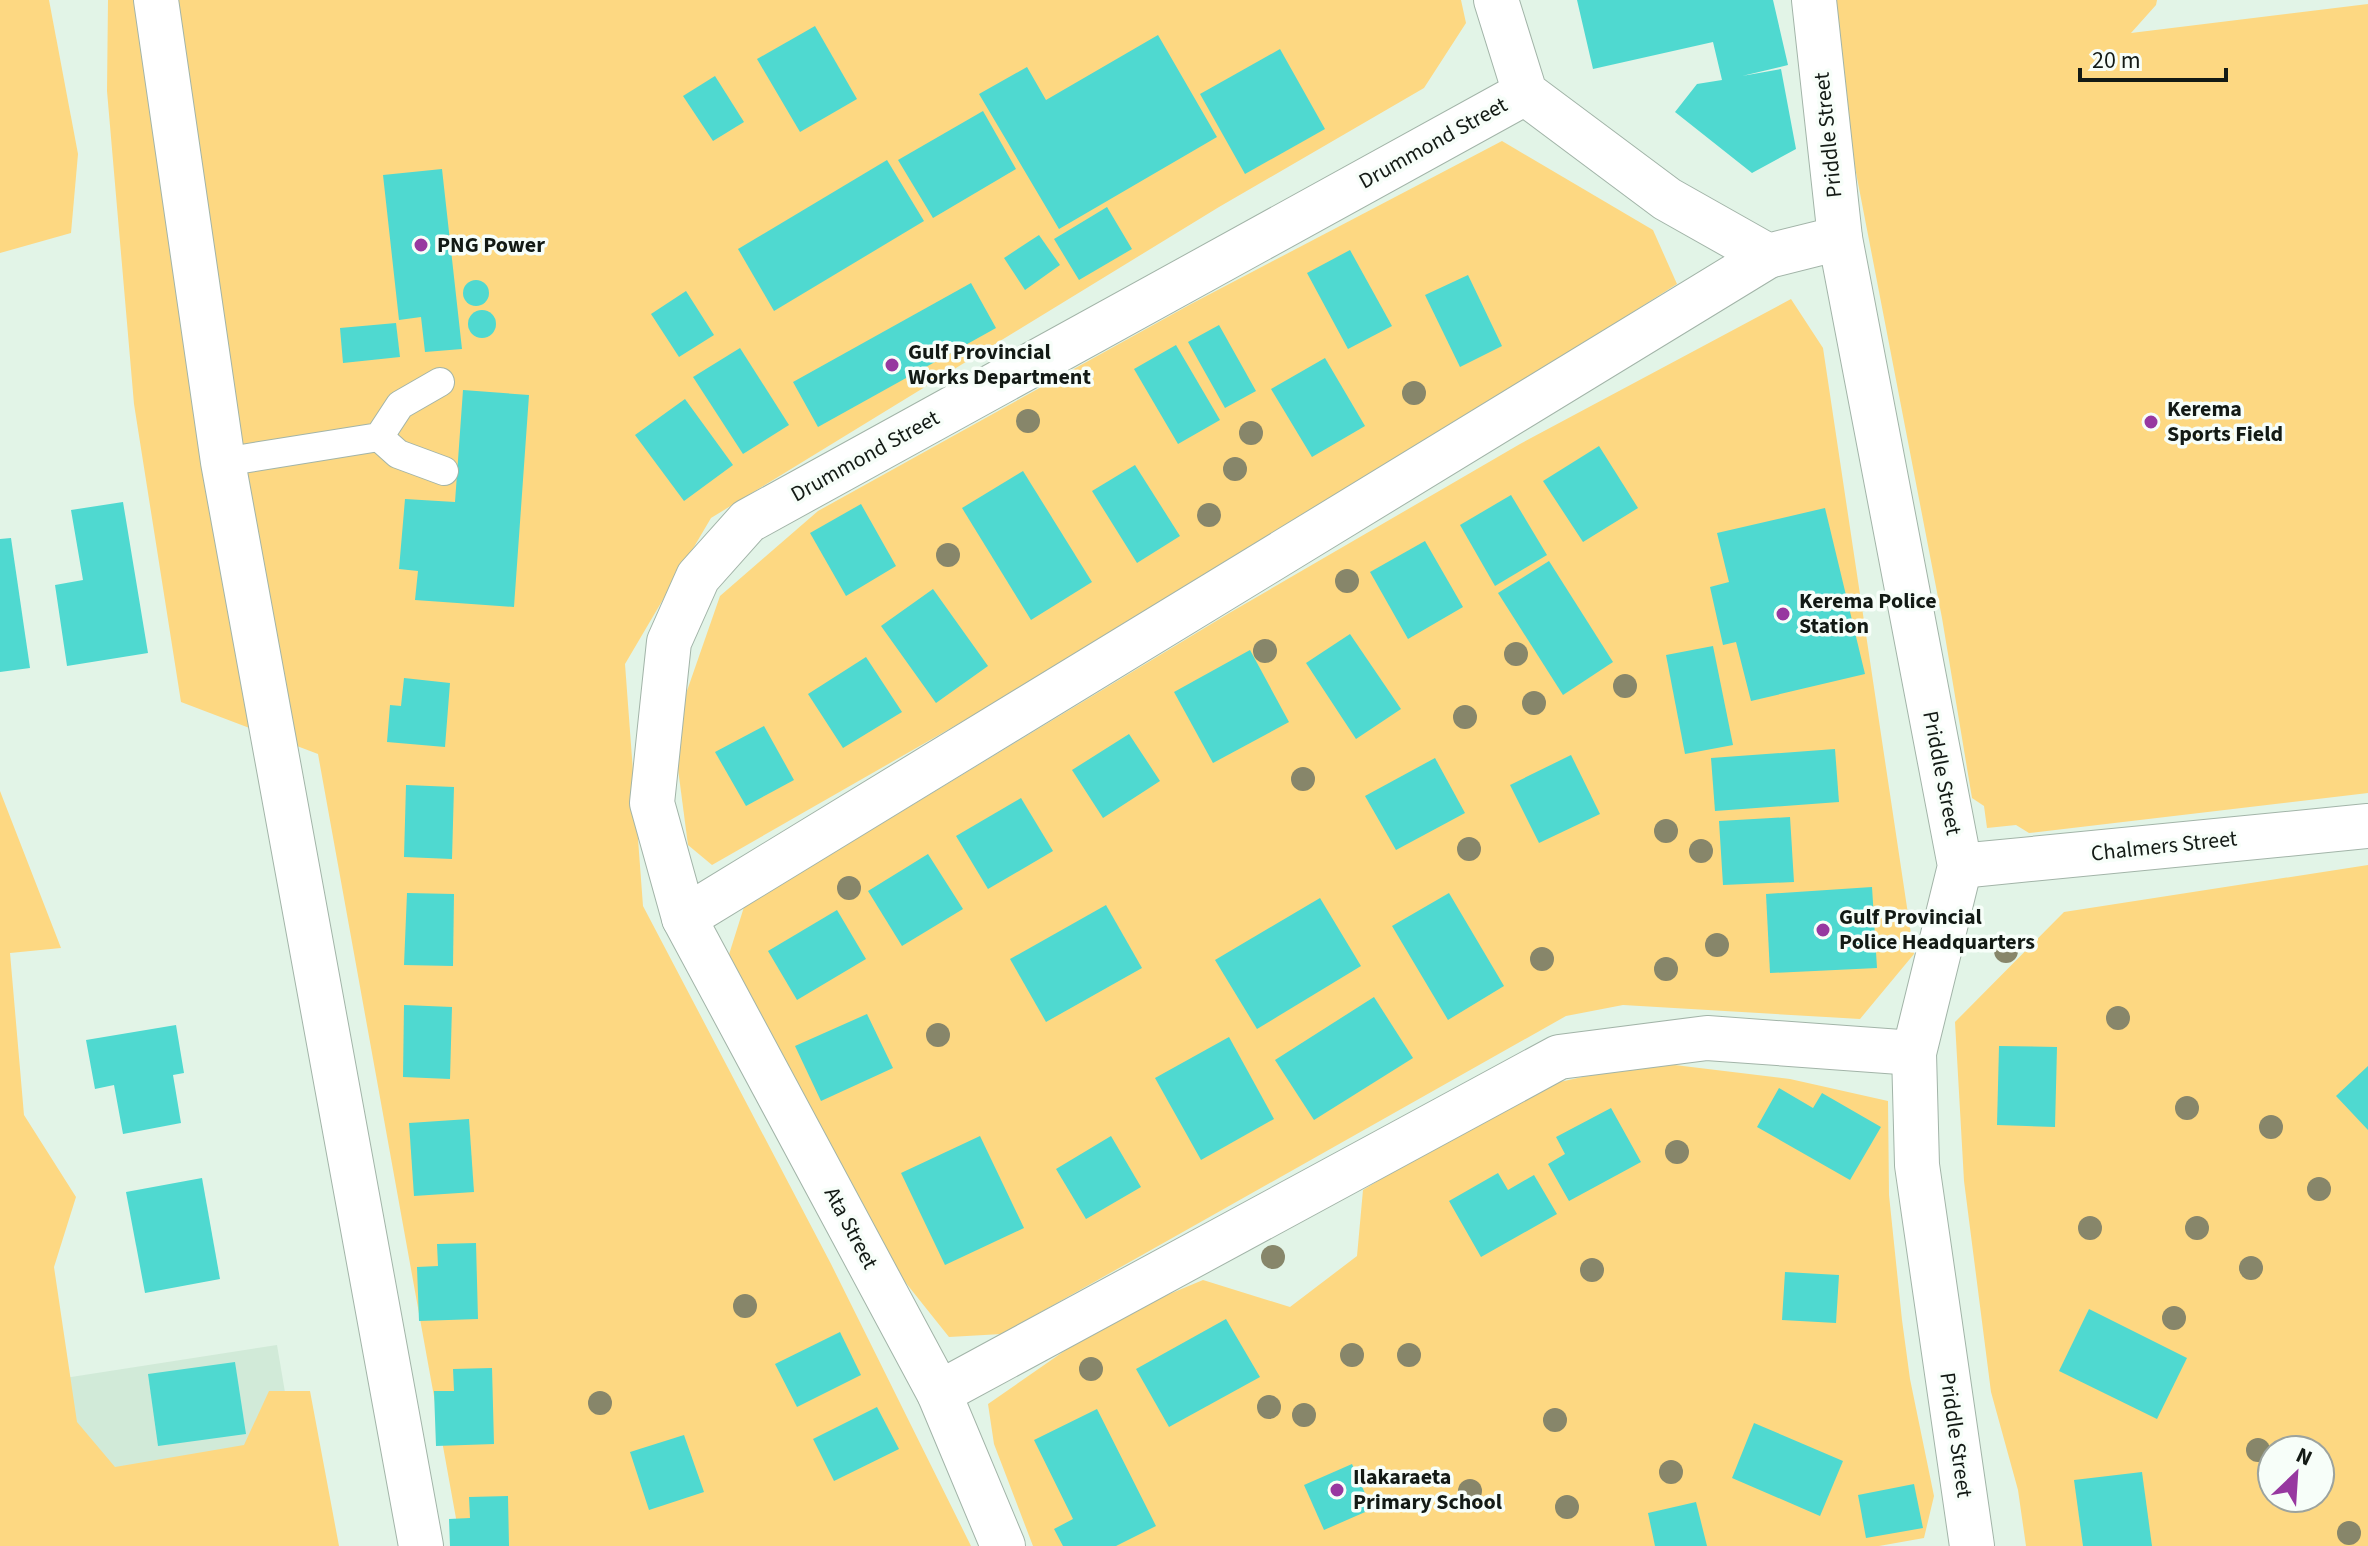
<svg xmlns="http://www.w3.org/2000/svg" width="2368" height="1546" font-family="'Source Sans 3',sans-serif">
  <rect width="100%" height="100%" fill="#e2f4e7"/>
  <path fill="#d1ead8" d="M 0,1141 L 39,1382 L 277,1345 L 311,1546 L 0,1546 Z"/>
  <g fill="#fdd882" fill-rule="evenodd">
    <path d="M 0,0 L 49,0 L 78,154 L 71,233 L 0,253 Z"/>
    <path d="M 108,0 L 1461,0 L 1466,23 L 1424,88 L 1219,207 L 711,518 L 625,664 L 643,906 L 831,1264 L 971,1546 L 461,1546 L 318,754 L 181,702 L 134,404 L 107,91 Z"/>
    <path d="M 1835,0 L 2157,0 L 2156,5 L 2131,33 L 2368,4 L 2368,793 L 2029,833 L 2016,825 L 1987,828 L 1984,806 L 1972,798 L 1942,618 L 1853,157 Z"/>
    <path d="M 1502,141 L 1653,230 L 1677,284 L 1337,500 L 1000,700 L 712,865 L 688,845 L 673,731 L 720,596 L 818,511 L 1191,304 Z"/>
    <path d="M 1791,299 L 1823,348 L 1914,954 L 1860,1019 L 1623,1005 L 1566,1016 L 1002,1334 L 949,1337 L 882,1253 L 726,964 L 744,907 L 1231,612 L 1520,444 Z"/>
    <path d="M 0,791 L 61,948 L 10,953 L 24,1115 L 76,1197 L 54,1267 L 77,1422 L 115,1467 L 244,1445 L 269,1391 L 310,1391 L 339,1546 L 0,1546 Z"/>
    <path d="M 2368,865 L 2368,1546 L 2026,1546 L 2018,1490 L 1991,1392 L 1964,1181 L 1955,1022 L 2064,912 ZM 2272,1450 L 2320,1450 L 2320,1498 L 2272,1498 Z"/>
    <path d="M 1650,1062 L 1790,1079 L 1888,1101 L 1889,1195 L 1902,1320 L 1910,1379 L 1934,1496 L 1924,1538 L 1879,1546 L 1033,1546 L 994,1444 L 988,1404 L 1112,1318 L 1203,1280 L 1290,1307 L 1357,1256 L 1363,1190 L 1528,1089 Z"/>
  </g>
  <g fill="#4fd9d0">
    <path d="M 1577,0 L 1773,0 L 1788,65 L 1742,76 L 1781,69 L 1796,149 L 1752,173 L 1675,112 L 1697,84 L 1722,80 L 1713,42 L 1593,69 Z"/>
    <path d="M 815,26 L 857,99 L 800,132 L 757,59 Z"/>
    <path d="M 1158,35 L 1217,137 L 1059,229 L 979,94 L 1027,67 L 1046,100 Z"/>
    <path d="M 1280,49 L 1325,129 L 1245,174 L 1200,94 Z"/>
    <path d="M 715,76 L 744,122 L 713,141 L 683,96 Z"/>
    <path d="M 983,111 L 1016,169 L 933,218 L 898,160 Z"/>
    <path d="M 887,160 L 924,221 L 774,311 L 738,249 Z"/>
    <path d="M 442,169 L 462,349 L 425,352 L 421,317 L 399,320 L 383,175 Z"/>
    <path d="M 1107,207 L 1132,249 L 1079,280 L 1054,239 Z"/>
    <path d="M 1039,235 L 1060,265 L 1025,290 L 1004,258 Z"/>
    <path d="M 1350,250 L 1392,326 L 1348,349 L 1307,273 Z"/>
    <path d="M 1468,275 L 1502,346 L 1460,367 L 1425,295 Z"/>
    <circle cx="476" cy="293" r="13"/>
    <path d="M 971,283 L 996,328 L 818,427 L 793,382 Z"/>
    <path d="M 686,291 L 714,335 L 679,357 L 651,314 Z"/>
    <circle cx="482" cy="324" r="14"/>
    <path d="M 396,323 L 400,357 L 343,363 L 340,328 Z"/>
    <path d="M 1219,325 L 1256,391 L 1225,408 L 1188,342 Z"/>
    <path d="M 1176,345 L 1220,420 L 1178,444 L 1134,369 Z"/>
    <path d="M 740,348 L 789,425 L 743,454 L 693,377 Z"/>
    <path d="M 1325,358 L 1365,426 L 1312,457 L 1271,389 Z"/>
    <path d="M 463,390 L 529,395 L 514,607 L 415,600 L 418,571 L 399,569 L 405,499 L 455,502 Z"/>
    <path d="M 685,399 L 733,465 L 684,501 L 635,435 Z"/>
    <path d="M 1599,446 L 1638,508 L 1583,542 L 1543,481 Z"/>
    <path d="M 1135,465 L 1180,536 L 1137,563 L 1092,491 Z"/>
    <path d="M 1023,471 L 1092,582 L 1031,620 L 962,508 Z"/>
    <path d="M 1511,495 L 1547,555 L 1495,586 L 1460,525 Z"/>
    <path d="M 123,502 L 148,653 L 67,666 L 55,585 L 83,580 L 71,510 Z"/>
    <path d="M 861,504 L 896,566 L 846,596 L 810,533 Z"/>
    <path d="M 1825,508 L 1865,674 L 1751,701 L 1736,642 L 1723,645 L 1710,587 L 1729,582 L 1717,533 Z"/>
    <path d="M 11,538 L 30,668 L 0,672 L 0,539 Z"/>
    <path d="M 1425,541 L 1463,607 L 1408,639 L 1370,572 Z"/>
    <path d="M 1549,561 L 1613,662 L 1563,695 L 1498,593 Z"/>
    <path d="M 933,589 L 988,666 L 936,703 L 881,626 Z"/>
    <path d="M 1350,634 L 1401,709 L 1356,739 L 1306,663 Z"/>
    <path d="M 1713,646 L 1733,745 L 1685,754 L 1666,655 Z"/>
    <path d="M 1250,650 L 1289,722 L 1213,763 L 1174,692 Z"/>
    <path d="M 866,657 L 902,712 L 843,748 L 808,694 Z"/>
    <path d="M 404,678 L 450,683 L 445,747 L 387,742 L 390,705 L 401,706 Z"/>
    <path d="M 764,726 L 794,780 L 746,806 L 715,752 Z"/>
    <path d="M 1129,734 L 1160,781 L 1103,818 L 1072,770 Z"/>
    <path d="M 1835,749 L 1839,802 L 1715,811 L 1711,758 Z"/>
    <path d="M 1571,755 L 1600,814 L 1539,843 L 1510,785 Z"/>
    <path d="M 1435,758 L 1465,813 L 1396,850 L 1365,796 Z"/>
    <path d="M 406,785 L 454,787 L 452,859 L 404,857 Z"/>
    <path d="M 1021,798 L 1053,851 L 988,889 L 956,836 Z"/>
    <path d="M 1790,817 L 1794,882 L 1723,885 L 1719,821 Z"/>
    <path d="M 928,854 L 963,909 L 902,946 L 868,891 Z"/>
    <path d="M 1872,887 L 1877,968 L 1770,973 L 1766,894 Z"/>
    <path d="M 407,893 L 454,894 L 453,966 L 404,965 Z"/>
    <path d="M 1449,893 L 1504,986 L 1448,1020 L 1392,926 Z"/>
    <path d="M 1320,898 L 1361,966 L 1257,1029 L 1215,960 Z"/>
    <path d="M 1106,905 L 1142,968 L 1046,1022 L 1010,959 Z"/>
    <path d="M 837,910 L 866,959 L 797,1000 L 768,951 Z"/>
    <path d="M 1374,997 L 1413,1058 L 1314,1120 L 1275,1060 Z"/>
    <path d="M 404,1005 L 452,1007 L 450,1079 L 403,1077 Z"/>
    <path d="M 867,1014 L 893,1068 L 821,1101 L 795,1046 Z"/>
    <path d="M 176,1025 L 184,1073 L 173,1075 L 181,1123 L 123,1134 L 114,1085 L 95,1089 L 86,1040 Z"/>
    <path d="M 1229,1037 L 1274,1119 L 1201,1160 L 1155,1078 Z"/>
    <path d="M 1999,1046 L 2057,1047 L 2055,1127 L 1997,1125 Z"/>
    <path d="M 2368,1066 L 2368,1130 L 2336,1096 Z"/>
    <path d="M 1779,1088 L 1813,1108 L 1822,1093 L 1881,1127 L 1850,1180 L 1757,1127 Z"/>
    <path d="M 1611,1108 L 1641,1162 L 1569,1201 L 1548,1164 L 1565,1154 L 1556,1137 Z"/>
    <path d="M 469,1119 L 474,1192 L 414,1196 L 409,1123 Z"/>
    <path d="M 980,1136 L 1024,1228 L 945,1265 L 901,1173 Z"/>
    <path d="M 1111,1136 L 1141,1187 L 1086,1219 L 1056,1169 Z"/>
    <path d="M 1498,1173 L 1508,1190 L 1534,1175 L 1557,1214 L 1481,1257 L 1449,1201 Z"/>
    <path d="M 202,1178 L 220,1279 L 145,1293 L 126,1192 Z"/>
    <path d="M 476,1243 L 478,1319 L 419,1321 L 417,1267 L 438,1266 L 437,1244 Z"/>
    <path d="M 1785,1272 L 1839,1275 L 1836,1323 L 1782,1320 Z"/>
    <path d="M 2089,1309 L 2187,1358 L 2157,1419 L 2059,1371 Z"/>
    <path d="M 1226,1319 L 1260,1377 L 1169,1427 L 1136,1369 Z"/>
    <path d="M 840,1332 L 861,1375 L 797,1407 L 775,1364 Z"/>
    <path d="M 235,1362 L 246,1434 L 158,1446 L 148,1374 Z"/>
    <path d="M 492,1368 L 494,1444 L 436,1446 L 434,1391 L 454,1391 L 453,1369 Z"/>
    <path d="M 877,1407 L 899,1449 L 834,1481 L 813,1439 Z"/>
    <path d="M 1097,1409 L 1156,1526 L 1116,1546 L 1063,1546 L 1054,1529 L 1073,1519 L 1034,1440 Z"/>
    <path d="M 1754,1423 L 1843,1461 L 1820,1516 L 1732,1478 Z"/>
    <path d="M 684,1435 L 704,1492 L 649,1510 L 630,1452 Z"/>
    <path d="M 1352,1464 L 1372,1509 L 1324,1530 L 1304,1485 Z"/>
    <path d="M 2142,1472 L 2152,1546 L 2083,1546 L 2074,1480 Z"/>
    <path d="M 1914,1484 L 1923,1528 L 1866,1538 L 1858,1495 Z"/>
    <path d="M 508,1496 L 509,1546 L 450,1546 L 449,1519 L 470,1518 L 469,1497 Z"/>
    <path d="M 1696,1502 L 1707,1546 L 1655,1546 L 1648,1513 Z"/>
  </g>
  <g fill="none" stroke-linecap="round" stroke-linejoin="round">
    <defs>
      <g id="service">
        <path d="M 379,437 L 398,454 L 444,471"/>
        <path d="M 223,462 L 379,437 L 400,405 L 440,382"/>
      </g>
      <g id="minor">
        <path d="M 156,0 L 223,462 L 421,1546"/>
        <path d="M 1496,0 L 1525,93 L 1667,199 L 1768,256 L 1840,238"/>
        <path d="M 1814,0 L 1840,238 L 1960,866 L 1914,1053 L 1917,1165 L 1972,1546"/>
        <path d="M 1960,866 L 2368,826"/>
        <path d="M 684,918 L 1768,256"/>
        <path d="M 939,1393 L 1559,1057 L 1707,1038 L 1914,1053"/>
        <path d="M 1003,1546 L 939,1393 L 684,918 L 652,803 L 669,642 L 698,577 L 748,521 L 1525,93"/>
      </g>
    </defs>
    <use href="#service" stroke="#a2b4a8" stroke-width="30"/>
    <use href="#minor" stroke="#a2b4a8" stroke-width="46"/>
    <use href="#service" stroke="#fff" stroke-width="28"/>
    <use href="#minor" stroke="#fff" stroke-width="44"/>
  </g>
  <g fill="#87866a">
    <circle cx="1414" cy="393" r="12"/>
    <circle cx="1028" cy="421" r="12"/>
    <circle cx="1251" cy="433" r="12"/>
    <circle cx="1235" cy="469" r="12"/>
    <circle cx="1209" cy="515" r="12"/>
    <circle cx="948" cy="555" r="12"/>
    <circle cx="1347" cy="581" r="12"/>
    <circle cx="1265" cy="651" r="12"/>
    <circle cx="1516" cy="654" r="12"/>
    <circle cx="1625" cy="686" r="12"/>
    <circle cx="1534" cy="703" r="12"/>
    <circle cx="1465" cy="717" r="12"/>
    <circle cx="1303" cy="779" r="12"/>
    <circle cx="1666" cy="831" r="12"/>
    <circle cx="1469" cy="849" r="12"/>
    <circle cx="1701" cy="851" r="12"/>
    <circle cx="849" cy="888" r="12"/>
    <circle cx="1717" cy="945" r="12"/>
    <circle cx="2006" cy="951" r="12"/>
    <circle cx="1542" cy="959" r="12"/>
    <circle cx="1666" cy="969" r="12"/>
    <circle cx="2118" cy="1018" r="12"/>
    <circle cx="938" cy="1035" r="12"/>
    <circle cx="2187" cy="1108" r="12"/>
    <circle cx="2271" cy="1127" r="12"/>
    <circle cx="1677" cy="1152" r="12"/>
    <circle cx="2319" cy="1189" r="12"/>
    <circle cx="2090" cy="1228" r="12"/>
    <circle cx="2197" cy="1228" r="12"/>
    <circle cx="1273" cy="1257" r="12"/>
    <circle cx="2251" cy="1268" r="12"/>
    <circle cx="1592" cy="1270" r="12"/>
    <circle cx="745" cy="1306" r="12"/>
    <circle cx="2174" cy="1318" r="12"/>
    <circle cx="1352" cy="1355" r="12"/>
    <circle cx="1409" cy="1355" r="12"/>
    <circle cx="1091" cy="1369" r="12"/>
    <circle cx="600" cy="1403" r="12"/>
    <circle cx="1269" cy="1407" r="12"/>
    <circle cx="1304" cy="1415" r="12"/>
    <circle cx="1555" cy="1420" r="12"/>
    <circle cx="2258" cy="1450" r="12"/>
    <circle cx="1671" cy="1472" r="12"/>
    <circle cx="1470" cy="1491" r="12"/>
    <circle cx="1567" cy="1507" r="12"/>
    <circle cx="2349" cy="1533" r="12"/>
  </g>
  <g fill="#9738a0" stroke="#f7fef9" stroke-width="3">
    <circle cx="421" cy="245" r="8"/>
    <circle cx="892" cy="365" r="8"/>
    <circle cx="2151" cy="422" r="8"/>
    <circle cx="1783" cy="614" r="8"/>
    <circle cx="1823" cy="930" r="8"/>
    <circle cx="1337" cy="1490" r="8"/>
  </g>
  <g text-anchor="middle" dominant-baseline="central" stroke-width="7" stroke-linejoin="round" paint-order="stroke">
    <g font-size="22" fill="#131a15" stroke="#f7fef9">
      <text transform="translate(1828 135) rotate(-96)">Priddle Street</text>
      <text transform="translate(1433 143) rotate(-29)">Drummond Street</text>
      <text transform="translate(865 456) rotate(-29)">Drummond Street</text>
      <text transform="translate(1942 773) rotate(79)">Priddle Street</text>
      <text transform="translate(2164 846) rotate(-6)">Chalmers Street</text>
      <text transform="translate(851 1228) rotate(62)">Ata Street</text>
      <text transform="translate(1956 1435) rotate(82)">Priddle Street</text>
    </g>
    <g font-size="22" font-weight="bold" fill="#131a15" stroke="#f7fef9" text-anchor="start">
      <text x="437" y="245">PNG Power</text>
      <text x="908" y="352">Gulf Provincial<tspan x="908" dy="25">Works Department</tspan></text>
      <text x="2167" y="409">Kerema<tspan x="2167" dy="25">Sports Field</tspan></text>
      <text x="1799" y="601">Kerema Police<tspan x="1799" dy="25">Station</tspan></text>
      <text x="1839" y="917">Gulf Provincial<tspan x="1839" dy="25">Police Headquarters</tspan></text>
      <text x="1353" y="1477">Ilakaraeta<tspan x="1353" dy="25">Primary School</tspan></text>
    </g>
  </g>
  <g transform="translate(2296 1474) rotate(25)"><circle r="38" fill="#f7fef9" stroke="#9ca39e" stroke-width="2"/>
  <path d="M0-6L14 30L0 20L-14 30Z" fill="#9738a0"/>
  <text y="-12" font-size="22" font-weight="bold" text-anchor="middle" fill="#131a15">N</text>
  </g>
  <path d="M2080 68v12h146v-12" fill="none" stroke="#131a15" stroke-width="4"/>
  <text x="2092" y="68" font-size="24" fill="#131a15" stroke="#f7fef9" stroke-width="6" paint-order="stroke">20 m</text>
</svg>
